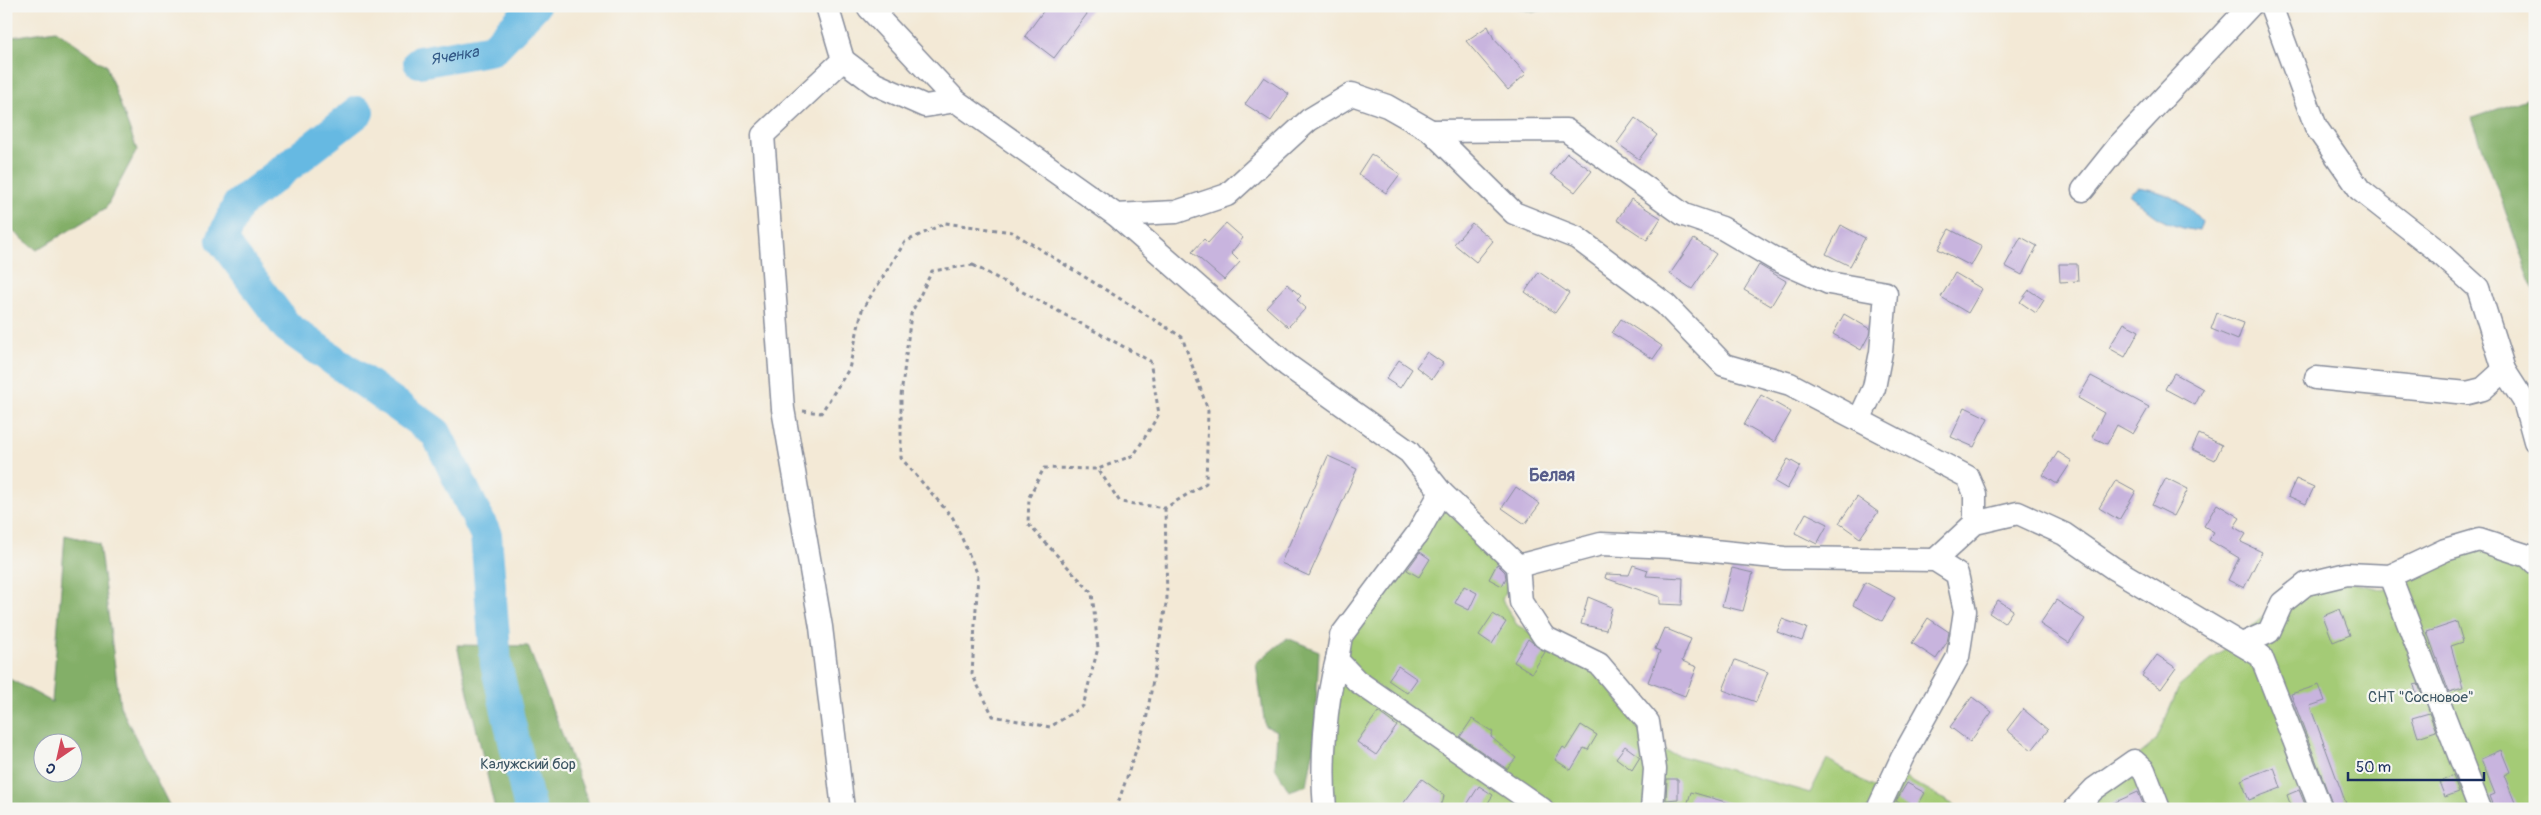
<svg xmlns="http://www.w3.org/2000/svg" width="2541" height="815" font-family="Pangolin,sans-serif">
  <rect width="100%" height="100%" fill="#f6f6f2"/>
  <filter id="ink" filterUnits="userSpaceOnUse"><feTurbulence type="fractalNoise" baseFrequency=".02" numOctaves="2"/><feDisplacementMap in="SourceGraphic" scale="10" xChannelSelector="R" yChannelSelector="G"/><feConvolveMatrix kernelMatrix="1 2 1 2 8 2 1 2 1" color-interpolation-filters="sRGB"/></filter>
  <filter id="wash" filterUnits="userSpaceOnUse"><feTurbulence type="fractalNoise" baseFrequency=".0096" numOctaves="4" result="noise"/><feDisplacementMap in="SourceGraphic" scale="20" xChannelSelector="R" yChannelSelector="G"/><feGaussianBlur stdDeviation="1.12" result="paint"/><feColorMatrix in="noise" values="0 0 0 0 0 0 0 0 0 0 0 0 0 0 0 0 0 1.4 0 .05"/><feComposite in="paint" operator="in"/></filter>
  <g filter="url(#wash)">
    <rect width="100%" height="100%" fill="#f3e9d6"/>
    <g fill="#a4cb76" stroke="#607d6a">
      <path d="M 1442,504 L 1513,572 L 1502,600 L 1517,625 L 1594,667 L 1653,748 L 1810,793 L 1827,759 L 1879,791 L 1891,770 L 1961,809 L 1320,809 L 1328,662 Z"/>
      <path d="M 2490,548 L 2535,574 L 2535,809 L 2074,809 L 2156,741 L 2179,687 L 2269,612 L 2340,580 L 2385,590 L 2442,557 Z"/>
    </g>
    <g fill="#83af67" stroke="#4f6f62" fill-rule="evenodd">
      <path d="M 1513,6 L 1557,6 L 1533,12 Z"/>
      <path d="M 56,30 L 106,65 L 137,150 L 106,208 L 37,250 L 6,226 L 6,38 Z"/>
      <path d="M 2535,96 L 2535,294 L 2472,118 Z"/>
      <path d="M 65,535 L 99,543 L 120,706 L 171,809 L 6,809 L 6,677 L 52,702 ZM 72,742 L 72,772 L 42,772 L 42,742 Z"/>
      <path d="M 1287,638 L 1319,651 L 1314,747 L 1307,785 L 1289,791 L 1275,767 L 1277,731 L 1265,726 L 1256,663 Z"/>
      <path d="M 457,645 L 528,646 L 591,809 L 495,809 Z"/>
    </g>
    <path fill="#66b9e2" stroke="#4074a0" d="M 2138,187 C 2164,191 2186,202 2202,222 L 2199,231 C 2163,226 2155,216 2129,194 Z"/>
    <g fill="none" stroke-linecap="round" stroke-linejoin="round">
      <g stroke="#66b9e2" stroke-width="32">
        <path id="s1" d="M 419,62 L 493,49 L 534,6"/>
        <path d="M 358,112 L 238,205 L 222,240 L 287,327 L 436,433 L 486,535 L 496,664 L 530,809"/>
      </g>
    </g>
    <g id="blocks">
      <g fill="#c8b4de">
        <path d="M 1047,6 L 1093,6 L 1054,58 L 1025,36 Z"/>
        <path d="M 1488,26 L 1494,39 L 1526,74 L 1508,90 L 1466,41 Z"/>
        <path d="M 1264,77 L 1289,94 L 1271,121 L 1245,104 Z"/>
        <path d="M 1635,118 L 1657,135 L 1639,159 L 1617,143 Z"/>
        <path d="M 1567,153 L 1592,171 L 1575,192 L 1551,174 Z"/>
        <path d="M 1371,154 L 1400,174 L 1386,193 L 1358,174 Z"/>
        <path d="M 1631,199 L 1661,218 L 1647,240 L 1617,220 Z"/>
        <path d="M 1226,223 L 1243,238 L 1231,253 L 1240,262 L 1224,280 L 1192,252 L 1204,239 L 1208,243 Z"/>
        <path d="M 1472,223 L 1493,241 L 1476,262 L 1454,244 Z"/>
        <path d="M 1841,225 L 1865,238 L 1850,266 L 1826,254 Z"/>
        <path d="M 1949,229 L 1982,246 L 1971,266 L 1938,249 Z"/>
        <path d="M 2021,237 L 2037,246 L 2022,275 L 2005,266 Z"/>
        <path d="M 1694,239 L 1716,254 L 1692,289 L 1670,274 Z"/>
        <path d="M 2059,264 L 2077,264 L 2078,281 L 2060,282 Z"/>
        <path d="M 1759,265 L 1786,281 L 1771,306 L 1744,290 Z"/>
        <path d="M 1539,272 L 1569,293 L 1555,313 L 1525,292 Z"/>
        <path d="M 1955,273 L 1982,289 L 1968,313 L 1941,297 Z"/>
        <path d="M 1287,284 L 1301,296 L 1297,300 L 1306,308 L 1288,327 L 1266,307 Z"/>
        <path d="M 2029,290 L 2044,300 L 2036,313 L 2020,302 Z"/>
        <path d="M 2217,313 L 2244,323 L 2238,340 L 2211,329 Z"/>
        <path d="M 1844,314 L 1870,329 L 1869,335 L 1861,350 L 1833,334 Z"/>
        <path d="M 1621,319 L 1662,346 L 1653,359 L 1612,333 Z"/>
        <path d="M 2124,323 L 2139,331 L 2125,357 L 2109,348 Z"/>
        <path d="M 1427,352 L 1443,363 L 1432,379 L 1416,367 Z"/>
        <path d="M 1399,360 L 1412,369 L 1400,388 L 1386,379 Z"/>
        <path d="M 2174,373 L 2203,389 L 2195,405 L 2165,389 Z"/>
        <path d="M 2091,376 L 2149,407 L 2133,434 L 2117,425 L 2107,444 L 2092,437 L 2104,413 L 2078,398 Z"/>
        <path d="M 1761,395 L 1791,412 L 1774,442 L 1744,425 Z"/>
        <path d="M 1965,407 L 1988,418 L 1974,447 L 1951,437 Z"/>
        <path d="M 2199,434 L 2222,445 L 2215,460 L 2192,449 Z"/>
        <path d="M 2058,452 L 2072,461 L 2057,484 L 2043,475 Z"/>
        <path d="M 1328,456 L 1357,469 L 1309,576 L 1281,563 Z"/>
        <path d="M 1788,459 L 1800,466 L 1787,489 L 1775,482 Z"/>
        <path d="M 2166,478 L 2188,489 L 2174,516 L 2152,505 Z"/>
        <path d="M 2296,479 L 2314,487 L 2306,504 L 2288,496 Z"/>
        <path d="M 2116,480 L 2136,491 L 2119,520 L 2099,508 Z"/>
        <path d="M 1516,487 L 1540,504 L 1525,524 L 1502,508 Z"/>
        <path d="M 1857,497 L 1878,512 L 1860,538 L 1839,523 Z"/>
        <path d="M 2217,504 L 2240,518 L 2234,527 L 2246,534 L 2241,542 L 2262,552 L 2244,588 L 2228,580 L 2239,558 L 2209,540 L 2214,532 L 2204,526 Z"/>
        <path d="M 1806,513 L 1828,524 L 1817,544 L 1795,533 Z"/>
        <path d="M 1420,552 L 1430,559 L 1419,577 L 1407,570 Z"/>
        <path d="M 1497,564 L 1505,572 L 1506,578 L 1502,586 L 1489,579 Z"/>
        <path d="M 1633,565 L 1648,570 L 1646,576 L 1683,578 L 1682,605 L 1660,604 L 1660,597 L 1605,578 L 1606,574 L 1629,575 Z"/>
        <path d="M 1732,568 L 1753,573 L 1743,611 L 1722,606 Z"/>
        <path d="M 1865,582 L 1895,598 L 1882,621 L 1853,605 Z"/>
        <path d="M 1464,586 L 1477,593 L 1469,610 L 1455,603 Z"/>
        <path d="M 1588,597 L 1612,607 L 1606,630 L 1581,624 Z"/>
        <path d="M 1998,600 L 2013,610 L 2004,623 L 1989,613 Z"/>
        <path d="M 2056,600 L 2085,619 L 2069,643 L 2040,624 Z"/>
        <path d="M 2340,609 L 2350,635 L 2333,642 L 2323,616 Z"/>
        <path d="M 1493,614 L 1506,622 L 1492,644 L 1479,635 Z"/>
        <path d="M 1928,618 L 1949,632 L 1947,642 L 1936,659 L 1912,643 Z"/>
        <path d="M 1782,619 L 1807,628 L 1802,641 L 1777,632 Z"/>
        <path d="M 2457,622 L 2463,642 L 2451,646 L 2463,688 L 2449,692 L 2427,632 Z"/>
        <path d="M 1664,628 L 1691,639 L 1682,661 L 1697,667 L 1685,696 L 1648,682 L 1660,651 L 1655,649 Z"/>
        <path d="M 1528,639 L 1545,652 L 1532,673 L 1514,662 Z"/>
        <path d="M 2157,655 L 2176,668 L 2161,689 L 2142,676 Z"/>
        <path d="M 1735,660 L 1768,672 L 1756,702 L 1723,690 Z"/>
        <path d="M 1398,666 L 1417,679 L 1407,693 L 1388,680 Z"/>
        <path d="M 2418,684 L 2424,699 L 2418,701 L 2414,685 Z"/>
        <path d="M 2319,685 L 2325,701 L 2310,706 L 2348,809 L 2334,809 L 2291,694 Z"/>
        <path d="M 1972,697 L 1992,712 L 1970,742 L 1950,727 Z"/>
        <path d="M 2023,709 L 2048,730 L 2032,750 L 2007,730 Z"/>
        <path d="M 1378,712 L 1397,726 L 1376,755 L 1357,742 Z"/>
        <path d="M 2429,713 L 2436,731 L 2418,737 L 2412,718 Z"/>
        <path d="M 1472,719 L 1493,732 L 1491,737 L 1516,758 L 1507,769 L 1460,737 Z"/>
        <path d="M 1581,725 L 1597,735 L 1588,750 L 1584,748 L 1571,770 L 1555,760 L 1563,747 L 1566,749 Z"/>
        <path d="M 1625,746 L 1640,757 L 1632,770 L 1616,758 Z"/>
        <path d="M 2501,750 L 2510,772 L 2504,775 L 2516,805 L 2507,809 L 2495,809 L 2490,796 L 2495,794 L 2481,759 Z"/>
        <path d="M 2274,767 L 2281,788 L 2249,800 L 2241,780 Z"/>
        <path d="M 2453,776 L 2459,792 L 2445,797 L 2439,782 Z"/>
        <path d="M 1422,779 L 1444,795 L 1443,801 L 1438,809 L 1399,809 Z"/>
        <path d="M 1667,779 L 1678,779 L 1678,799 L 1666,800 Z"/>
        <path d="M 1907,783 L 1925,793 L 1916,809 L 1910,809 L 1896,801 Z"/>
        <path d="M 1479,786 L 1493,795 L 1484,809 L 1477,809 L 1468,803 Z"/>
        <path d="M 2299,790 L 2307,809 L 2292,809 L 2287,795 Z"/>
        <path d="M 1691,792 L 1736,805 L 1735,809 L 1686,809 Z"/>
        <path d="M 2138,792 L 2145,809 L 2100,809 Z"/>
      </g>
    </g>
  </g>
  <g filter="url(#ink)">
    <use href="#blocks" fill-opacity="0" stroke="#878c9a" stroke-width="1"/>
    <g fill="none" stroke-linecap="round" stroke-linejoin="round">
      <defs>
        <g id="minor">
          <path d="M 827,6 L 843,60 L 763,135 L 783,409 L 821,627 L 843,809"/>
          <path d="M 883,6 L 869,8 L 956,101"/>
          <path d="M 2271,6 L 2316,127 L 2360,190 L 2434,248 L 2478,288 L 2504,370 L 2524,401 L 2535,441"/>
          <path d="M 843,60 L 875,84 L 925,106 L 956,101 L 1116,215 L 1287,365 L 1409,452 L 1441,492 L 1518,566 L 1521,602 L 1544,637 L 1599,664 L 1648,722 L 1655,769 L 1652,809"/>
          <path d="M 1431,131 L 1566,130 L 1684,215 L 1722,228 L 1775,259 L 1829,283 L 1886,293 L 1881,352 L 1874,388 L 1859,420"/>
          <path d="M 2083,190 L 2119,145 L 2250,6"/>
          <path d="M 1116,215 L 1176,212 L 1227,195 L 1309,120 L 1352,94 L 1387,106 L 1431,131 L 1514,213 L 1577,238 L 1665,304 L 1724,365 L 1790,384 L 1968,477 L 1975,494 L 1975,523"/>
          <path d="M 2316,378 L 2467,393 L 2483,389 L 2504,370"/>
          <path d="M 1441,492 L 1418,533 L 1341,636 L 1337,660 L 1357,681 L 1542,809"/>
          <path d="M 1935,560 L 1975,523 L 2018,513 L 2064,534 L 2113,568 L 2261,656 L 2321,809"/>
          <path d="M 1518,566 L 1601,544 L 1673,547 L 1784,558 L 1935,560 L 1957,574 L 1965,611 L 1958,657 L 1902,758 L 1878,809"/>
          <path d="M 2390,576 L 2480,809"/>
          <path d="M 2242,644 L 2269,632 L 2282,603 L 2306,584 L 2347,574 L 2390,576 L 2445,550 L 2479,540 L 2528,556 L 2535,563"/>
          <path d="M 1325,809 C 1321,764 1325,703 1337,660"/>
          <path d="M 2075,809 L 2094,789 L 2134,761 L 2144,770 L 2159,809"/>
        </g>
      </defs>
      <use href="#minor" stroke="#878c9a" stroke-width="25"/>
      <g stroke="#878c9a" stroke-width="3" stroke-dasharray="4 4" stroke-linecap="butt">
        <path d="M 973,265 L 1150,361 L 1159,414 L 1134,455 L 1098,469 L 1044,468 L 1029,497 L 1028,524 L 1092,593 L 1098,648 L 1083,706 L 1050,727 L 993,716 L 972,674 L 978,575 L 953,518 L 901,458 L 901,396 L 911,314 L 932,271 Z"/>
        <path d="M 803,411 L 821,413 L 849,369 L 862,310 L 905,242 L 945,223 L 1012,232 L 1182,337 L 1208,410 L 1206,483 L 1165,508 L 1120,502 L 1098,469"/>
        <path d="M 1116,809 L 1146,721 L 1167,598 L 1165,508"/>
      </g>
      <use href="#minor" stroke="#fff" stroke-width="22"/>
    </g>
  </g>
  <g text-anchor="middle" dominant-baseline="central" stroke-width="4.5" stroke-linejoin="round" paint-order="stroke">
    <g font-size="15" fill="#3d5664" stroke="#f6f6f2">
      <text x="2421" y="697">СНТ "Сосновое"</text>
      <text x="528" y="764">Калужский бор</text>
    </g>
    <g font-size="16" font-style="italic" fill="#325886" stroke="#f6f6f2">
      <text stroke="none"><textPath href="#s1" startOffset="36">Яченка</textPath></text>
    </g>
    <g font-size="18" font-weight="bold" fill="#585e8b" stroke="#f6f6f2">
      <text x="1552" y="475">Белая</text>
    </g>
  </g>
  <rect width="2541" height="815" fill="none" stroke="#f6f6f2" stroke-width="25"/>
  <g transform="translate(58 758) rotate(214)"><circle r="24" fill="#f6f6f2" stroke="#9ea6b7"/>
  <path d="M0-4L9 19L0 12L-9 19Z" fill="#d1495b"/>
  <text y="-8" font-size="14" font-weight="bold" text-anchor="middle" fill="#1b2f5e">С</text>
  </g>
  <path d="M2348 772v8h136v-8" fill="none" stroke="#1b2f5e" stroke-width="2.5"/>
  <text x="2356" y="772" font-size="15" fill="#1b2f5e" stroke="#f6f6f2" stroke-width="4" paint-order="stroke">50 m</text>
</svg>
